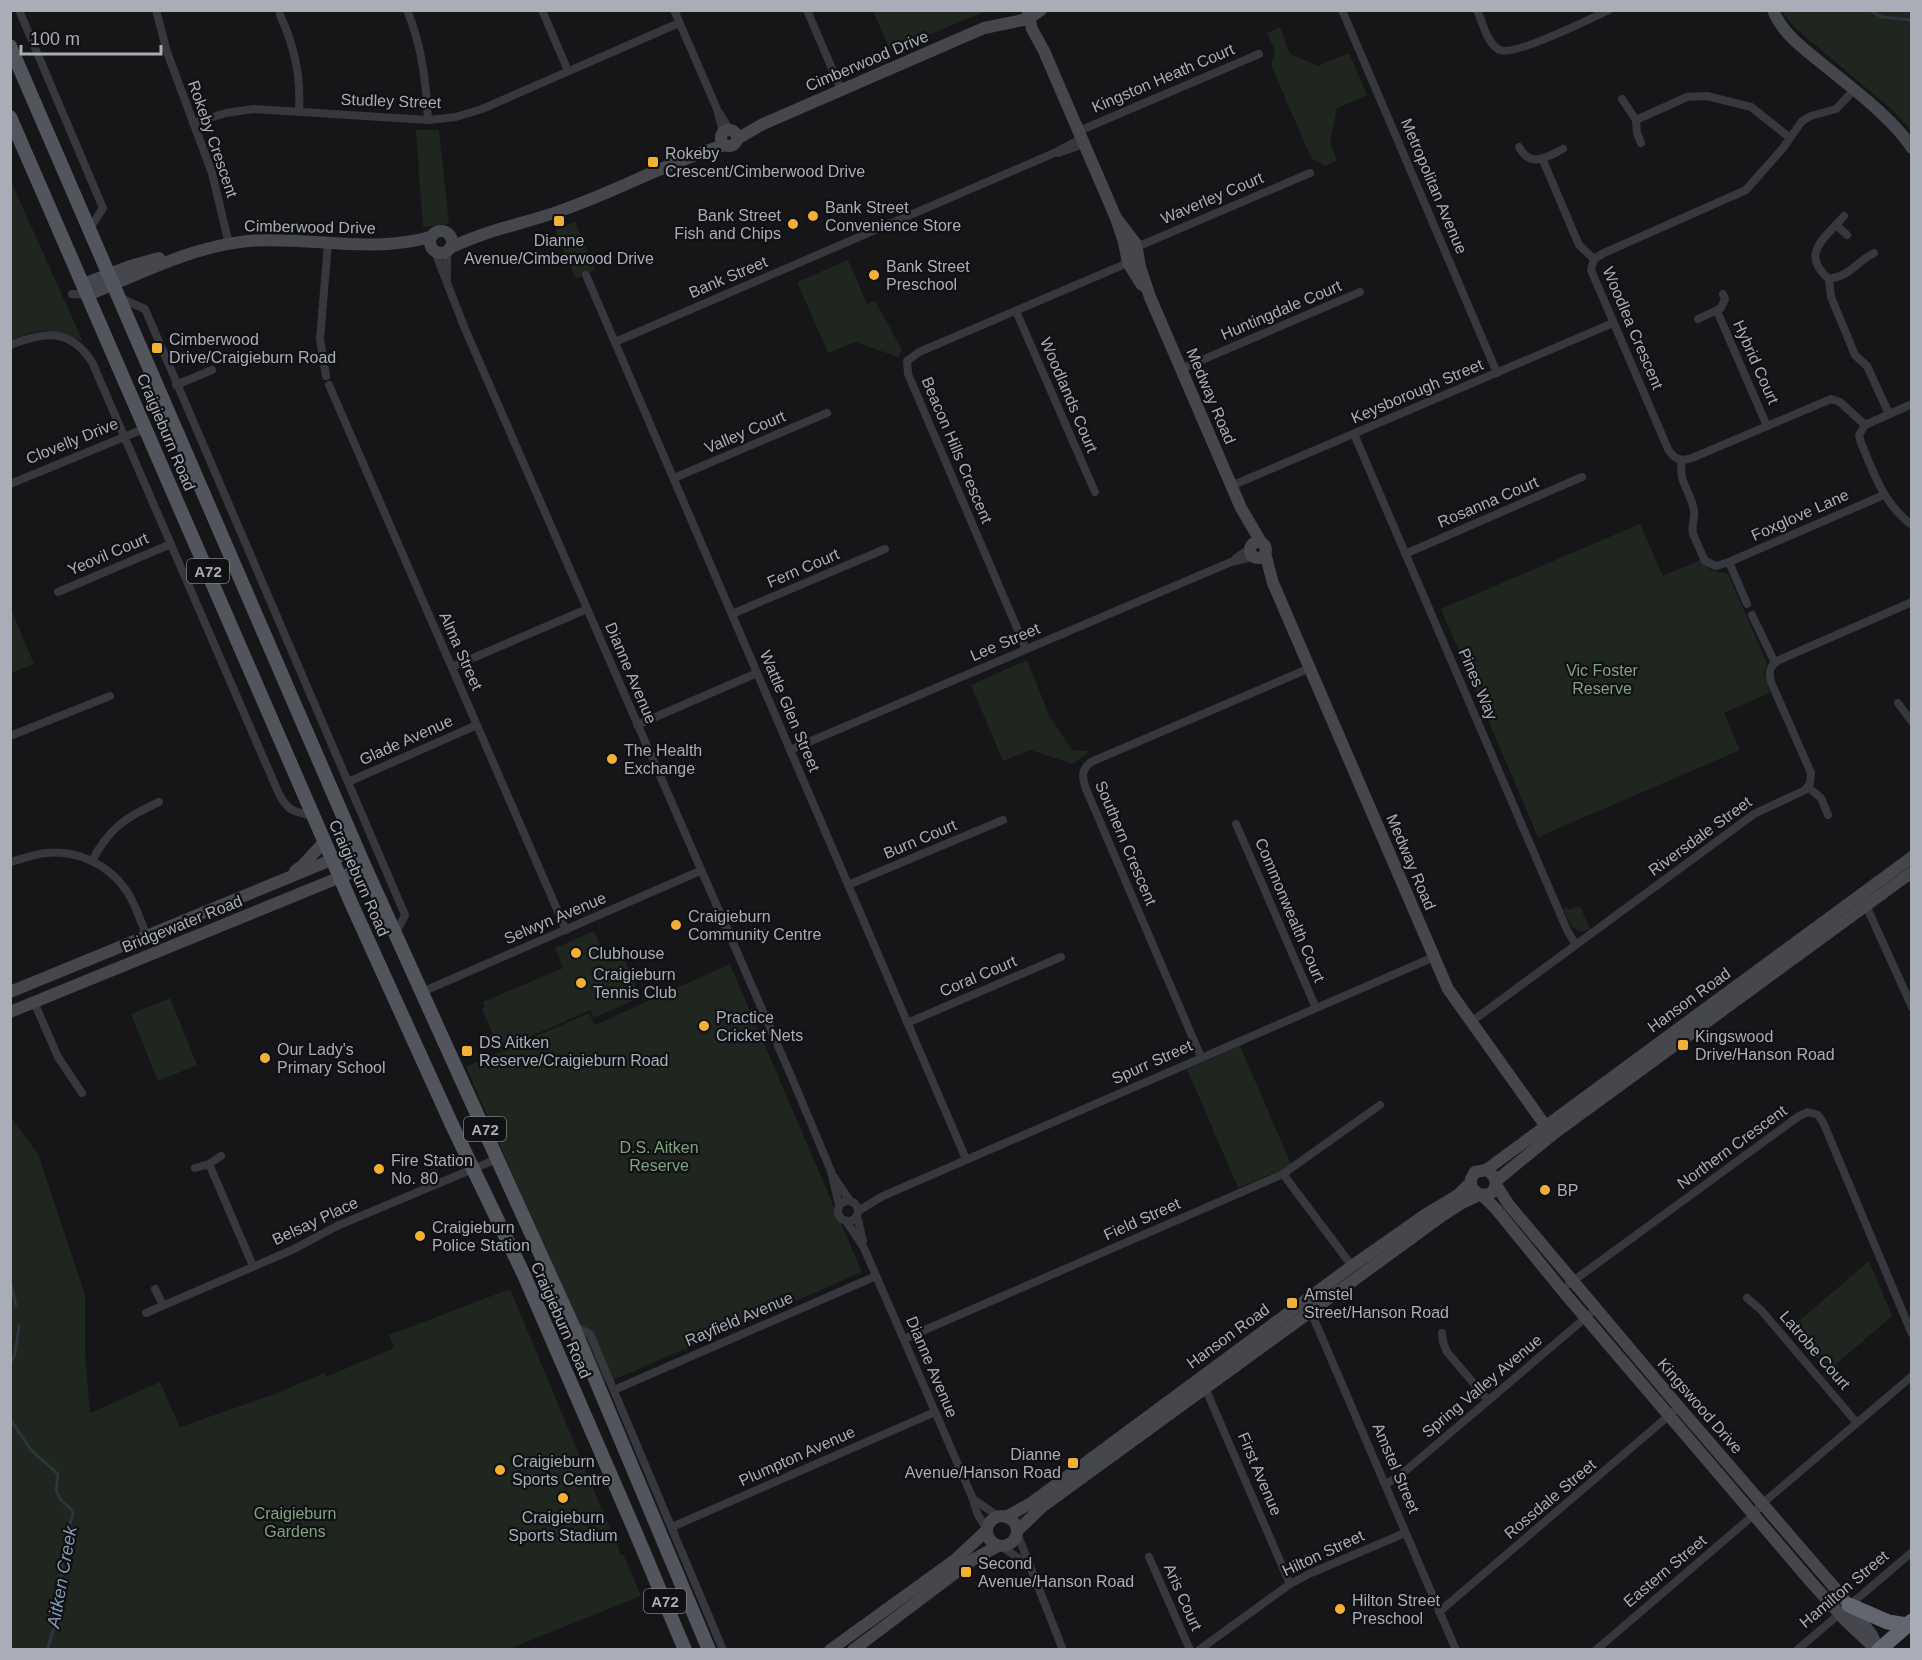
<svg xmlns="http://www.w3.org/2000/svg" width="1922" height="1660" font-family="Helvetica,sans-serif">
  <rect width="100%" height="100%" fill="#161618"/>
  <g fill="#1e261f">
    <path d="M 873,11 L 986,11 L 891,51 Z"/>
    <path d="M 1782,11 L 1911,11 L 1911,130 L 1890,108 L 1793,26 Z"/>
    <path d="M 1280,27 L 1290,54 L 1318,66 L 1349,53 L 1367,95 L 1337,108 L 1330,143 L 1337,161 L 1325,166 L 1311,158 L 1271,65 L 1275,51 L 1267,33 Z"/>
    <path d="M 416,130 L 439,130 L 449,224 L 423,227 Z"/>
    <path d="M 10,179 L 83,342 C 55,327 40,328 11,340 Z"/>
    <path d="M 575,222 L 595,270 L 576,279 L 555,230 Z"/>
    <path d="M 848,260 L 867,304 L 875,301 L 902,350 L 898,357 L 855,342 L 828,353 L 797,282 Z"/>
    <path d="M 1640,524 L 1663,576 L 1700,560 L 1711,570 L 1728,574 L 1767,663 L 1764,674 L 1770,693 L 1724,713 L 1740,750 L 1538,837 L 1441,609 Z"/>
    <path d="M 11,609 L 34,664 L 11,673 L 10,673 Z"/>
    <path d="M 1027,660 L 1049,715 L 1072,750 L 1090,751 L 1073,764 L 1030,750 L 1003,761 L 971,685 Z"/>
    <path d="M 1580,906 L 1590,929 L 1582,932 L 1572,927 L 1563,909 L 1567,907 L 1569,910 Z"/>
    <path d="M 594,931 L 607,960 L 622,954 L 641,997 L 594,1018 L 590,1010 L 500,1050 L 482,1009 L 485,1007 L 483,1002 L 563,968 L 555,948 Z"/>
    <path d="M 730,964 L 862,1272 L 604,1384 L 466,1067 L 589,1013 L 595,1025 Z"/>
    <path d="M 170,998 L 197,1065 L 158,1081 L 131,1014 Z"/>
    <path d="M 1240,1046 L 1291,1164 L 1283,1169 L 1238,1188 L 1187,1069 Z"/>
    <path d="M 10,1116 L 38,1154 L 85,1295 L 85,1355 L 90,1413 L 160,1382 L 180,1427 L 275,1394 L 324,1373 L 326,1377 L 394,1348 L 389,1335 L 510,1289 L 621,1555 L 623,1554 L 641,1596 L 509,1649 L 11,1649 Z"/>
    <path d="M 1869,1261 L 1892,1316 L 1828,1371 L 1791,1328 Z"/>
  </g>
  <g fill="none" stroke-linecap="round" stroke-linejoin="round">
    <g stroke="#2c353c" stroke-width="3">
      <path d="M 1869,10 L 1882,17 L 1912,20"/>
      <path d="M 10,1280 L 16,1306"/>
      <path d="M 10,1365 L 15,1354 L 19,1326"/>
      <path d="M 10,1419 L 31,1450 L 58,1474 L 56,1490 L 60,1499 L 72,1510 L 73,1514 L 68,1530 L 61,1574 L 56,1622 L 47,1650"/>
    </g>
    <g stroke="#37383d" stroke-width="8">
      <path d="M 19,10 L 103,208 L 90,228"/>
      <path d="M 156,10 L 167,52 L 212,173 L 229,244"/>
      <path d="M 407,10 C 422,46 426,82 428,120"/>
      <path d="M 542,10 L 568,71"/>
      <path d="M 674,10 L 717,109 L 723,133"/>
      <path d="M 807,10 L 841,90"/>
      <path d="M 1342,10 L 1497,373"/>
      <path d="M 1477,10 C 1483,23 1487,44 1500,50 C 1513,57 1592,18 1609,10"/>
      <path d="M 280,15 C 295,48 301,76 299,112"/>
      <path d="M 1854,90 L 1836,109 L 1811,116 L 1802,121 L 1783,148 L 1746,190 L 1604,253 L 1594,259 L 1591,270 L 1668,449 C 1674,459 1680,462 1692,458 L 1831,399 L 1840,402 L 1865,425"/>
      <path d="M 1622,99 L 1636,120 L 1637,133 L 1641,143"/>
      <path d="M 720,114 L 730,130"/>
      <path d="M 1636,120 L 1687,97 L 1707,96 L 1751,107 L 1789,137"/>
      <path d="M 193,123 L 226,113 L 253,109 L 428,120 L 456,117 L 482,109 L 679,23"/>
      <path d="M 1079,131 L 1259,54"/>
      <path d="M 1519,147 C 1531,169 1546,157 1563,149"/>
      <path d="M 1058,153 L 1084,144"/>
      <path d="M 1542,158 L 1579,245 L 1594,259"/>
      <path d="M 1836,225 L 1847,235"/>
      <path d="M 1132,249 L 1310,173"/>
      <path d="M 435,252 L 465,329 L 792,1078 L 831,1171 L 839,1205"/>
      <path d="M 447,252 L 447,278"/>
      <path d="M 586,275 L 966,1159"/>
      <path d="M 1829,279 L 1831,297 L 1855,355 L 1867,366 L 1889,414"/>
      <path d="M 1829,279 C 1799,254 1825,238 1844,216"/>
      <path d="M 1829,279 C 1852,275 1856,262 1874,253"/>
      <path d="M 72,294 L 88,295"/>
      <path d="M 120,298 L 145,309 L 405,915 L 396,933"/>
      <path d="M 1016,311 L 1095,492"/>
      <path d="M 1717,311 L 1767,426"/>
      <path d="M 1698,319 L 1721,308 L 1725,299 L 1723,294"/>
      <path d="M 615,342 L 1052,154 L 1082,138"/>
      <path d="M 10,345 C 45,331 70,328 92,362 L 279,794 C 291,816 296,809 315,818"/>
      <path d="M 1181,369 L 1360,292"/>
      <path d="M 326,376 L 320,339 L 328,243"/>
      <path d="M 176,385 L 212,370"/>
      <path d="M 329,385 L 566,930"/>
      <path d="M 1912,404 L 1865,425 L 1859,435 L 1861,443 C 1874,473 1884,505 1912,525"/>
      <path d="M 1354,434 L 1567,930 L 1576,945"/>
      <path d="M 1682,461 C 1678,484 1691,490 1694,511 C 1695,519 1691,526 1693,534 L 1705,561 L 1716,566 L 1729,562 L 1884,495"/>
      <path d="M 674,478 L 827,413"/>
      <path d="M 10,484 L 146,428"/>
      <path d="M 1231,486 L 1613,323"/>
      <path d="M 1405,554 L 1582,477"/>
      <path d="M 1236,558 L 1249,549"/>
      <path d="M 1729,562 L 1747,604"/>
      <path d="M 58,592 L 171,544"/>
      <path d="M 732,614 L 885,549"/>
      <path d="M 1752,615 L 1775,663"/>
      <path d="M 1026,649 L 908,374 L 907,361 L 919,352 L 1130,262"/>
      <path d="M 452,667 L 587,609"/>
      <path d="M 1898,703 L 1912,722"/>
      <path d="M 637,725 L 757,673"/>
      <path d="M 10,736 L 110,696"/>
      <path d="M 790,750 L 1231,562 L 1253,557"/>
      <path d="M 348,782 L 477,725"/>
      <path d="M 1808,787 L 1821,798 L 1828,815"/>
      <path d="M 1236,824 L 1316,1008"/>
      <path d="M 92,861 C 109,828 126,817 159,802"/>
      <path d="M 10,862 C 22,859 34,854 46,853 C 77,850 108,864 126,890 C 136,904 140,921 147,936"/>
      <path d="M 848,885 L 1003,820"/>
      <path d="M 1864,901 L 1912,1007"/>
      <path d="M 422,992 L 700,871"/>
      <path d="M 34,1002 L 58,1057 L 82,1093"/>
      <path d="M 1471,1022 L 1754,814 L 1805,790 L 1810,783 L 1811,773 L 1771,682 C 1768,672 1770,665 1779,660 L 1912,602"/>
      <path d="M 907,1023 L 1061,957"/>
      <path d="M 1201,1057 L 1086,789 C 1082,777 1081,770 1091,762 L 1310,668"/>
      <path d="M 209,1164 L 253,1266"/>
      <path d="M 195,1168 L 209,1164 L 221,1156"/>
      <path d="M 1283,1174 L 1352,1266"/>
      <path d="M 834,1177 L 850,1201"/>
      <circle cx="848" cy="1211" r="10"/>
      <path d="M 858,1211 L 883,1196 L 1434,957"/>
      <path d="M 857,1216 L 863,1241"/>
      <path d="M 846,1221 L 864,1248 L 973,1499 L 977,1513 L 987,1530"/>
      <path d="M 1569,1284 L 1799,1116 L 1808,1112 L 1818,1115 L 1823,1122 L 1912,1334"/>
      <path d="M 155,1289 L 163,1305"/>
      <path d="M 1747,1298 L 1761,1310 L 1857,1423"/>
      <path d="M 1311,1312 L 1456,1650"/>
      <path d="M 146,1313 L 292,1250 L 337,1226 L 499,1158"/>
      <path d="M 574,1326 L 590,1334 L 723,1650"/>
      <path d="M 1442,1333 L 1443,1342 L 1447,1352 L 1488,1400"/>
      <path d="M 904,1339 L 1283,1174 L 1380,1105"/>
      <path d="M 614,1390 L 876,1276"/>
      <path d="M 1206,1390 L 1290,1584"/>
      <path d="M 1385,1484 L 1397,1478 L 1590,1314"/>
      <path d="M 973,1499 L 998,1516"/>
      <path d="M 672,1527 L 935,1412"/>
      <path d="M 1017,1533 L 1063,1650"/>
      <path d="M 1001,1546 L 1028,1565"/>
      <path d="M 1149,1557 L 1190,1650"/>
      <path d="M 1439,1612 L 1679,1407"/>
      <path d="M 1199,1650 L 1290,1584 L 1311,1573 L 1405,1533"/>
      <path d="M 1596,1650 L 1749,1519 L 1763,1503 L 1912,1376"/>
      <path d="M 1797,1650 L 1912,1552"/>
    </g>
    <g stroke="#45474d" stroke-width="12">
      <path d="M 1773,10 C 1782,33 1802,47 1820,62 C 1848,85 1893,118 1912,148"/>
      <path d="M 1028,12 L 1032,29 L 1044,51 L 1116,218 L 1124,242 L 1128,263 L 1142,285"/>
      <circle cx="729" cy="138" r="8"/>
      <path d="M 737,139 L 763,124 L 984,28 L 1028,19 L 1041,10"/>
      <path d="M 1116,218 L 1136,244 L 1140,267 L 1150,297 L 1241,508 L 1261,542"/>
      <circle cx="441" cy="242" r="11"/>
      <path d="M 450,248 C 488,229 529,223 568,208 C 621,189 671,161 725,145"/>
      <path d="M 83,284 L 130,266 L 159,258"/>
      <path d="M 88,295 C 140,274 190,247 248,241 C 308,236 371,254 430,237"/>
      <circle cx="1258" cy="550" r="8"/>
      <path d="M 1265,553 L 1273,583 L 1448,989 L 1552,1135"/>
      <path d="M 295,871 L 302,866 L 325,841"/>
      <path d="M 10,992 L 358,849"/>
      <path d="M 10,1012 L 365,867"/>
      <path d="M 1486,1170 L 1912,857"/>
      <path d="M 1496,1181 L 1552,1135 L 1912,872"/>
      <path d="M 1496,1185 L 1509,1205 L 1679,1407 L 1840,1594 L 1872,1635 L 1878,1650"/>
      <path d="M 1483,1196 L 1496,1209 L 1562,1290 L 1811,1582 L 1846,1621 L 1877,1650"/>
      <circle cx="1002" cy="1531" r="15"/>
      <path d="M 1006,1517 L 1031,1503 L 1352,1266 L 1425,1215 L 1458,1195 L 1470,1183"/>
      <path d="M 1017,1531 L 1042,1507 L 1442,1216 L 1462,1203 L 1479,1195 L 1490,1194 C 1499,1186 1497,1176 1486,1170 L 1475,1172 L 1471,1179 L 1471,1187 L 1479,1195"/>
      <path d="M 830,1650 L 956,1559 L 986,1531"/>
      <path d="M 853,1650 L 974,1559 L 998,1546"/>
    </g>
    <g stroke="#53555c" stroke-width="14">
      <path d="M 10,46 L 365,867 L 573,1326 L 709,1650"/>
      <path d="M 10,117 L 352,905 L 452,1125 L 524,1275 L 635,1531 L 685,1650"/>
    </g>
    <g stroke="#63666e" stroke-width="15">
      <path d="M 1849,1605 L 1888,1622 L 1907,1625"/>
      <path d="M 1879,1650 L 1912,1621"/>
    </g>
  </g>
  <g fill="#f2b134" stroke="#111113" stroke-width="2">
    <rect x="647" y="156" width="12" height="12" rx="3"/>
    <circle cx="813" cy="216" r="6"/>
    <rect x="553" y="215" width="12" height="12" rx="3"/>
    <circle cx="793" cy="224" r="6"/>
    <circle cx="874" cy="275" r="6"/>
    <rect x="151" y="342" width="12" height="12" rx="3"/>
    <circle cx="612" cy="759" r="6"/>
    <circle cx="676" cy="925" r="6"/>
    <circle cx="576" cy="953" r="6"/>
    <circle cx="581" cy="983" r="6"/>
    <circle cx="704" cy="1026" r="6"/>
    <rect x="1677" y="1039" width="12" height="12" rx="3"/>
    <rect x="461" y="1045" width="12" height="12" rx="3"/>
    <circle cx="265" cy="1058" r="6"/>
    <circle cx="379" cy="1169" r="6"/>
    <circle cx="1545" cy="1190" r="6"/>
    <circle cx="420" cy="1236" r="6"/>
    <rect x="1286" y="1297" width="12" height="12" rx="3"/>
    <rect x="1067" y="1457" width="12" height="12" rx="3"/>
    <circle cx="500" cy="1470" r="6"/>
    <circle cx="563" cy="1498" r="6"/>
    <rect x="960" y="1566" width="12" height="12" rx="3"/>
    <circle cx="1340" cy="1609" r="6"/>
  </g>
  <g text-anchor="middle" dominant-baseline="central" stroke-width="4.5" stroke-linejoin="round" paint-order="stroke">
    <g fill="#111113" stroke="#7b7e86" stroke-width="1.5">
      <rect x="187" y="559" width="42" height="24" rx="4.5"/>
      <rect x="464" y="1117" width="42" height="24" rx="4.5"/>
      <rect x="644" y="1589" width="42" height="24" rx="4.5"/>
    </g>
    <g font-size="15" font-weight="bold" fill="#a8adb8">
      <text x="208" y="571">A72</text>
      <text x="485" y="1129">A72</text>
      <text x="665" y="1601">A72</text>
    </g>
    <g font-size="16" fill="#a8adb8" stroke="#111113">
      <text transform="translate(867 61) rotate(-23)">Cimberwood Drive</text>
      <text transform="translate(1163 78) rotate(-23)">Kingston Heath Court</text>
      <text transform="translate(391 101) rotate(2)">Studley Street</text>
      <text transform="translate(213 139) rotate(71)">Rokeby Crescent</text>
      <text transform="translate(1434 186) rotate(67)">Metropolitan Avenue</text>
      <text transform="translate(1212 198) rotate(-23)">Waverley Court</text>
      <text transform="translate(310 227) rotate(1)">Cimberwood Drive</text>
      <text transform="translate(728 277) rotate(-23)">Bank Street</text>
      <text transform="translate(1281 310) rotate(-23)">Huntingdale Court</text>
      <text transform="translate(1633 328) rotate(67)">Woodlea Crescent</text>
      <text transform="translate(1756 362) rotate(66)">Hybrid Court</text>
      <text transform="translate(1417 391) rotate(-23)">Keysborough Street</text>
      <text transform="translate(1069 395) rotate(67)">Woodlands Court</text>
      <text transform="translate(1211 396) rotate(67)">Medway Road</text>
      <text transform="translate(166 432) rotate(67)">Craigieburn Road</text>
      <text transform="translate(745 432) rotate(-23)">Valley Court</text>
      <text transform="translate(72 441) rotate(-22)">Clovelly Drive</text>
      <text transform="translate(957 450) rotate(67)">Beacon Hills Crescent</text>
      <text transform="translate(1488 502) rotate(-23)">Rosanna Court</text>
      <text transform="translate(1800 515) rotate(-24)">Foxglove Lane</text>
      <text transform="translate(108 554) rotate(-23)">Yeovil Court</text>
      <text transform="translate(803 568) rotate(-23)">Fern Court</text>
      <text transform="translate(1005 642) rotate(-23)">Lee Street</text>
      <text transform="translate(461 651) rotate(66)">Alma Street</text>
      <text transform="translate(631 673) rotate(67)">Dianne Avenue</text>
      <text transform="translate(1478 684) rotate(67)">Pines Way</text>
      <text transform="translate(790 711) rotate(67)">Wattle Glen Street</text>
      <text transform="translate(406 740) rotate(-24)">Glade Avenue</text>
      <text transform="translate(1700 836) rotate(-36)">Riversdale Street</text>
      <text transform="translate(920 839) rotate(-23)">Burn Court</text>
      <text transform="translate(1126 843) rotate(67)">Southern Crescent</text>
      <text transform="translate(1411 862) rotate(67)">Medway Road</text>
      <text transform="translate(359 878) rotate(66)">Craigieburn Road</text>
      <text transform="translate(1290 910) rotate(67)">Commonwealth Court</text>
      <text transform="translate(555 918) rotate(-23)">Selwyn Avenue</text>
      <text transform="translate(182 924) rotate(-22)">Bridgewater Road</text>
      <text transform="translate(978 976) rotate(-23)">Coral Court</text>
      <text transform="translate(1689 1000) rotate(-36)">Hanson Road</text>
      <text transform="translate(1152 1062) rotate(-24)">Spurr Street</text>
      <text transform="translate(1732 1147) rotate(-36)">Northern Crescent</text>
      <text transform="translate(1142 1219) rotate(-24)">Field Street</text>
      <text transform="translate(315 1221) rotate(-25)">Belsay Place</text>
      <text transform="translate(739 1319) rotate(-23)">Rayfield Avenue</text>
      <text transform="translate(561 1320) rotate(66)">Craigieburn Road</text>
      <text transform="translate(1228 1336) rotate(-36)">Hanson Road</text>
      <text transform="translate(1815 1350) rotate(49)">Latrobe Court</text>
      <text transform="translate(932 1367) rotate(67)">Dianne Avenue</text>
      <text transform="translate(1482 1386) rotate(-40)">Spring Valley Avenue</text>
      <text transform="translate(1700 1406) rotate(49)">Kingswood Drive</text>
      <text transform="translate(797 1456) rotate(-24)">Plumpton Avenue</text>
      <text transform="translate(1396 1468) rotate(67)">Amstel Street</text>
      <text transform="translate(1260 1474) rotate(67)">First Avenue</text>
      <text transform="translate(1550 1499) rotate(-40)">Rossdale Street</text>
      <text transform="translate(1323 1553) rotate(-25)">Hilton Street</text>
      <text transform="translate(1665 1571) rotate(-40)">Eastern Street</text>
      <text transform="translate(1844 1589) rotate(-40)">Hamilton Street</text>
      <text transform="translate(1183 1597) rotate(66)">Aris Court</text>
    </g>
    <g font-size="16" fill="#a8adb8" stroke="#111113" text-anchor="start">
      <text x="665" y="153">Rokeby<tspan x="665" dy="18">Crescent/Cimberwood Drive</tspan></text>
      <text x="825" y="207">Bank Street<tspan x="825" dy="18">Convenience Store</tspan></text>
      <text x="781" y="215" text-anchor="end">Bank Street<tspan x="781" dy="18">Fish and Chips</tspan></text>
      <text x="559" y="240" text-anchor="middle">Dianne<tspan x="559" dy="18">Avenue/Cimberwood Drive</tspan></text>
      <text x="886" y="266">Bank Street<tspan x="886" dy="18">Preschool</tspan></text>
      <text x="169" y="339">Cimberwood<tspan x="169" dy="18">Drive/Craigieburn Road</tspan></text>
      <text x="624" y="750">The Health<tspan x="624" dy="18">Exchange</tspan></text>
      <text x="688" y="916">Craigieburn<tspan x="688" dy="18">Community Centre</tspan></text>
      <text x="588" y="953">Clubhouse</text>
      <text x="593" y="974">Craigieburn<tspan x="593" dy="18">Tennis Club</tspan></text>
      <text x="716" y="1017">Practice<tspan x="716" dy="18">Cricket Nets</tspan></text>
      <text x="1695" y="1036">Kingswood<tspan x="1695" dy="18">Drive/Hanson Road</tspan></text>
      <text x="479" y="1042">DS Aitken<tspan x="479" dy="18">Reserve/Craigieburn Road</tspan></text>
      <text x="277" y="1049">Our Lady's<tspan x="277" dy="18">Primary School</tspan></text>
      <text x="391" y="1160">Fire Station<tspan x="391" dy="18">No. 80</tspan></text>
      <text x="1557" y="1190">BP</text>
      <text x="432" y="1227">Craigieburn<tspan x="432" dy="18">Police Station</tspan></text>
      <text x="1304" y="1294">Amstel<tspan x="1304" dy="18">Street/Hanson Road</tspan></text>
      <text x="1061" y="1454" text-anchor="end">Dianne<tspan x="1061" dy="18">Avenue/Hanson Road</tspan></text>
      <text x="512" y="1461">Craigieburn<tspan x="512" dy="18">Sports Centre</tspan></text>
      <text x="563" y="1517" text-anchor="middle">Craigieburn<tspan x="563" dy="18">Sports Stadium</tspan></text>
      <text x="978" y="1563">Second<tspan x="978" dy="18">Avenue/Hanson Road</tspan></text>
      <text x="1352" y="1600">Hilton Street<tspan x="1352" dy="18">Preschool</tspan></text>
    </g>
    <g font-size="16" fill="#7fa381" stroke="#111113">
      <text x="1602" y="670">Vic Foster<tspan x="1602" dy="18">Reserve</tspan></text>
      <text x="659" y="1147">D.S. Aitken<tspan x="659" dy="18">Reserve</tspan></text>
      <text x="295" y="1513">Craigieburn<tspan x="295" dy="18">Gardens</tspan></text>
    </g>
    <g font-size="18" font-style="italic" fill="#7f9bb3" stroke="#111113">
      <text transform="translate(62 1577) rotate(-80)">Aitken Creek</text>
    </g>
  </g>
  <rect width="1922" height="1660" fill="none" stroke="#a8adb8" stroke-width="24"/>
  <path d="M21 45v9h140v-9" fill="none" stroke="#a8adb8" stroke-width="3"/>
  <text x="30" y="45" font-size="18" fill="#a8adb8" stroke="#111113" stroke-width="4.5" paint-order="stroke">100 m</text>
</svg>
